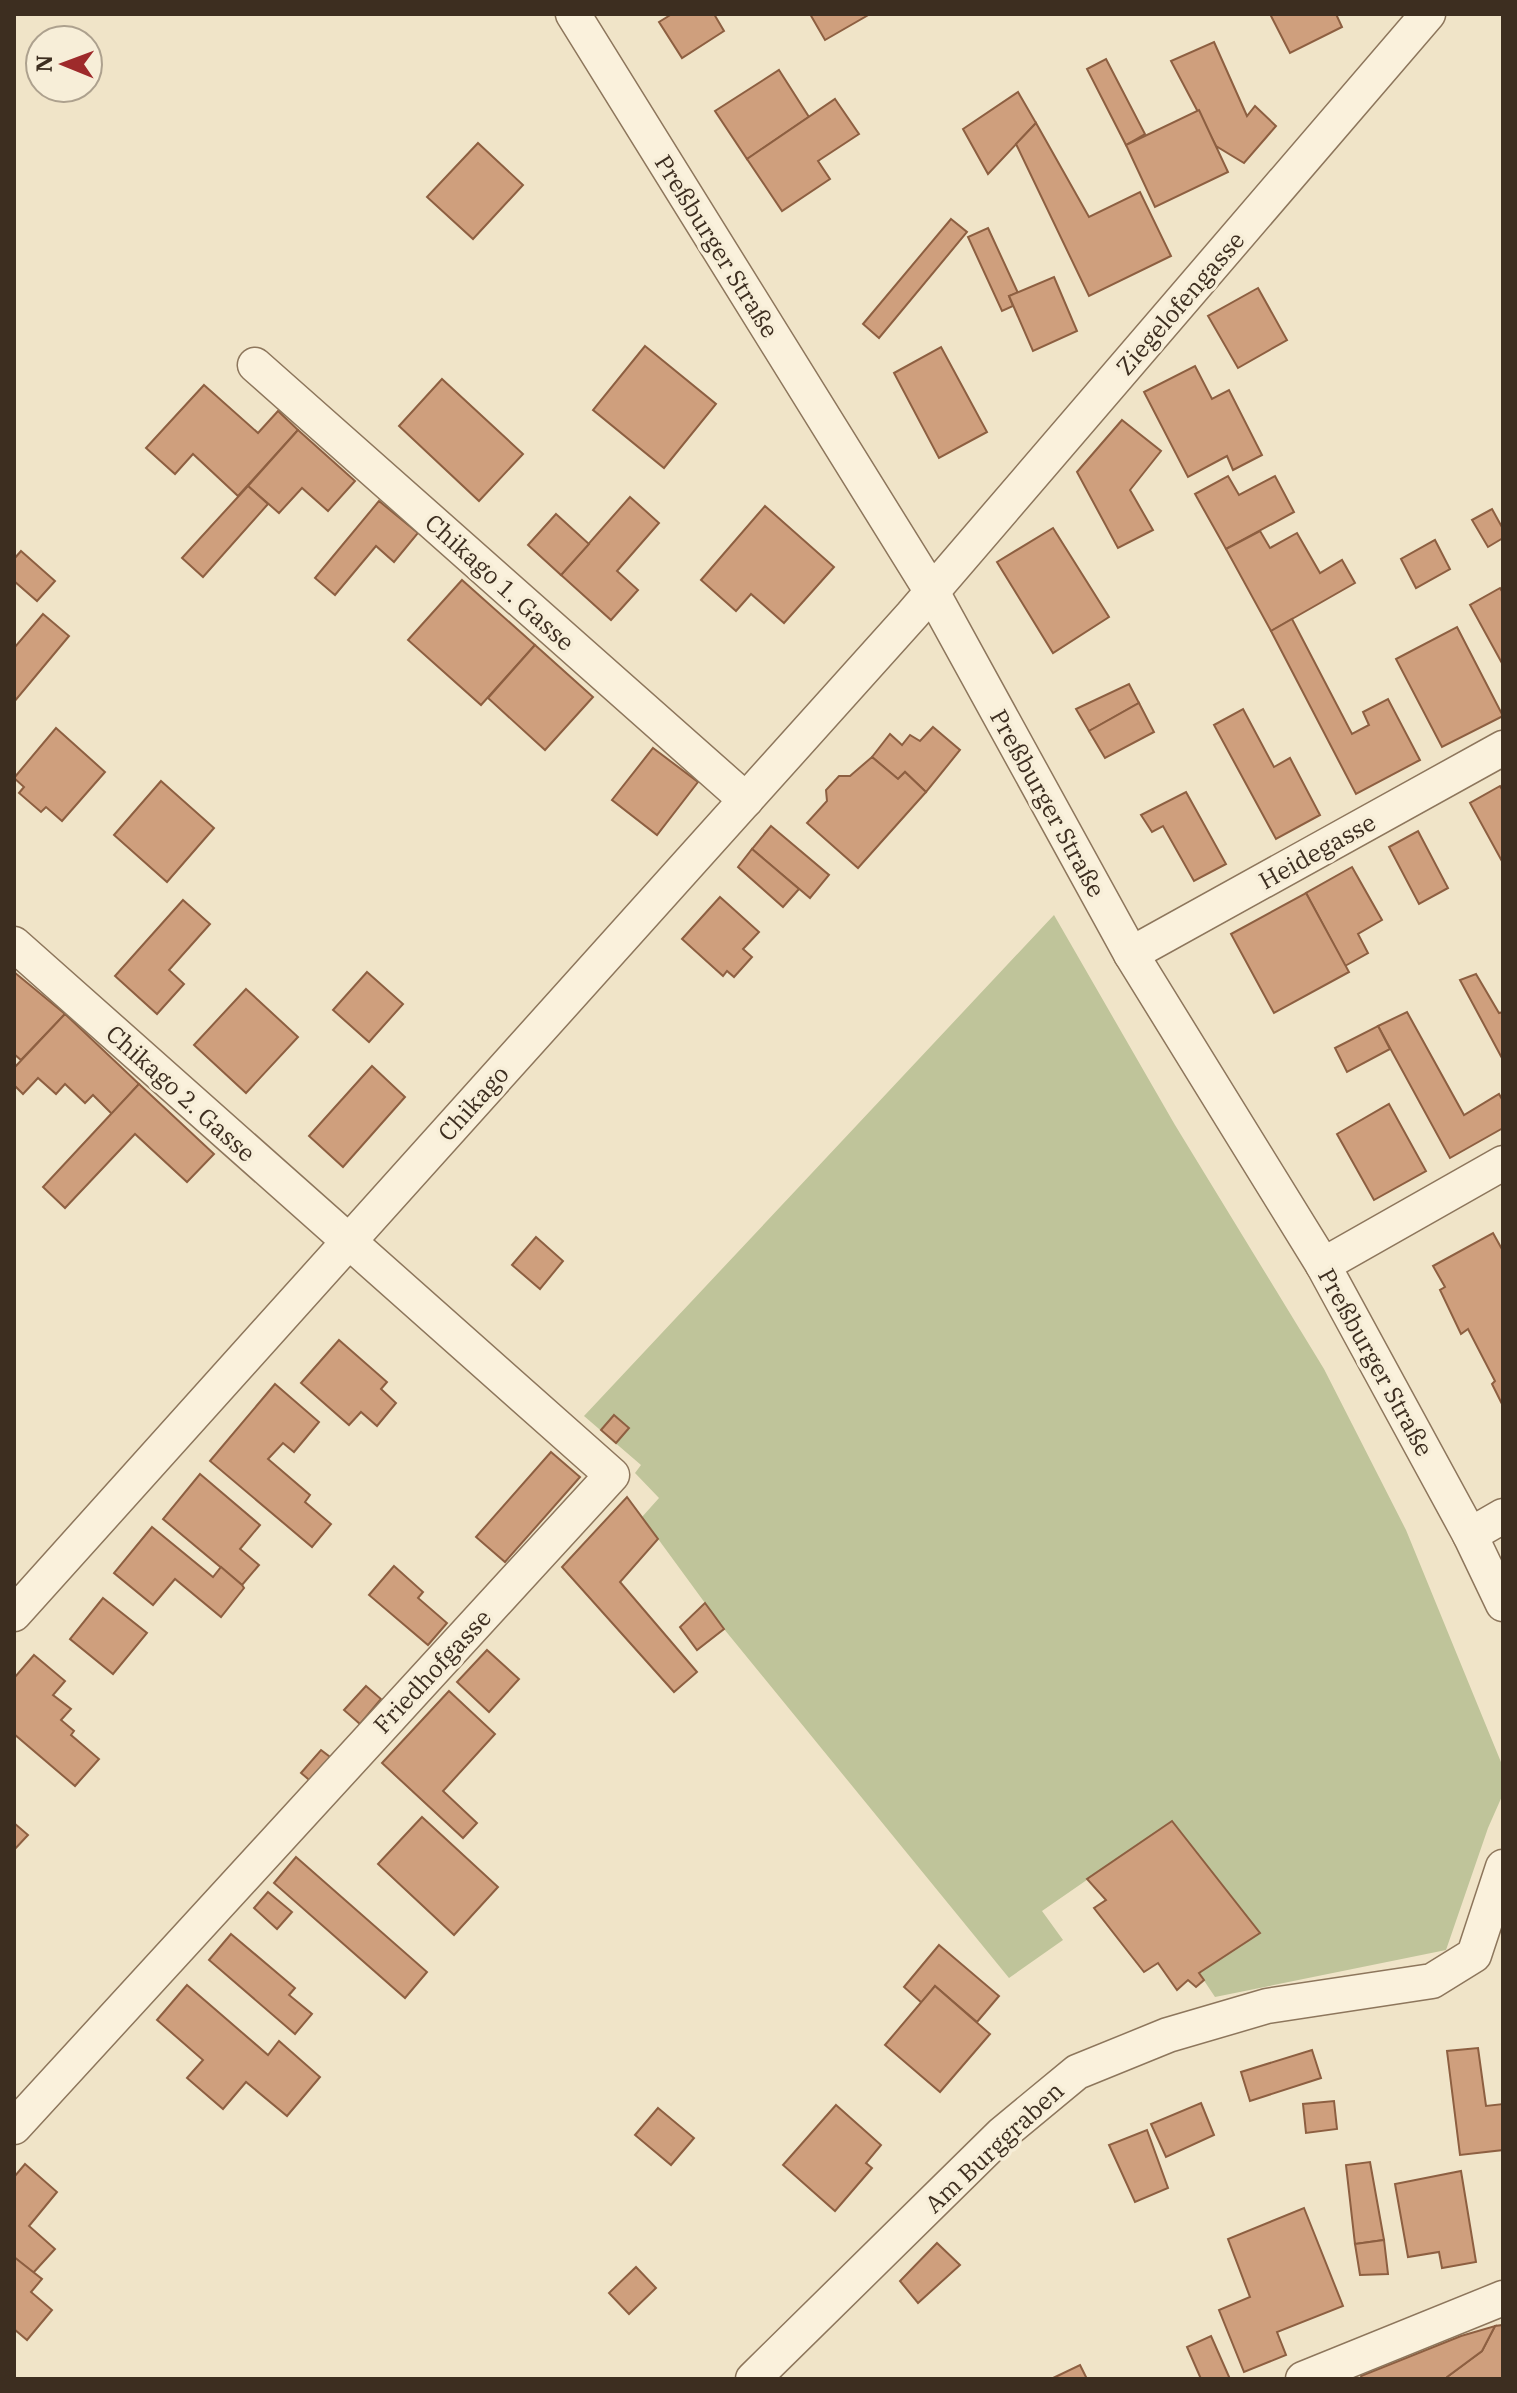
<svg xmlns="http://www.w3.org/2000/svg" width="1517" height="2393" font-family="'IBM Plex Serif',serif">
  <rect width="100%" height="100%" fill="#f0e4c8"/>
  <path fill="#bfc49a" d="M 1054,915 L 1175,1125 L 1324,1369 L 1406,1530 L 1503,1767 L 1503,1794 L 1488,1828 L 1446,1950 L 1215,1997 L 1199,1973 L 1259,1933 L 1172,1821 L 1042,1911 L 1063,1940 L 1009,1978 L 724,1629 L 642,1517 L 659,1498 L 635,1473 L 641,1465 L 584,1416 Z"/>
  <g fill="#cf9f7d" stroke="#8d5f41" stroke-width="2">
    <path d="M 672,14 L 714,14 L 724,31 L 682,58 L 659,22 Z"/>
    <path d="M 810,14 L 870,14 L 825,40 Z"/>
    <path d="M 1270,14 L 1336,14 L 1342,27 L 1290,53 Z"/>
    <path d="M 1214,42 L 1247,116 L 1255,106 L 1276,126 L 1244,163 L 1216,146 L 1171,61 Z"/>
    <path d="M 1106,59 L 1145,134 L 1126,145 L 1087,69 Z"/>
    <path d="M 779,70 L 809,117 L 747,159 L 715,111 Z"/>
    <path d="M 1018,92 L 1036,123 L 988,174 L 963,129 Z"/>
    <path d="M 835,99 L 859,134 L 818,161 L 830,179 L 782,211 L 747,159 Z"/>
    <path d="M 1199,110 L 1228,172 L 1155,207 L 1126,145 Z"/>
    <path d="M 1036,123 L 1089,217 L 1140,192 L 1171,256 L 1089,296 L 1016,144 Z"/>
    <path d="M 478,143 L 523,185 L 473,239 L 427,197 Z"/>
    <path d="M 951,219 L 967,232 L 879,338 L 863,324 Z"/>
    <path d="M 988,228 L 1018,293 L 1009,296 L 1013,306 L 1002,311 L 968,237 Z"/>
    <path d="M 1054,277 L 1077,331 L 1033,351 L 1009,296 Z"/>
    <path d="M 1258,288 L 1287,340 L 1238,368 L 1208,316 Z"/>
    <path d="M 645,346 L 716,404 L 664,468 L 593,410 Z"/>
    <path d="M 941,347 L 987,432 L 939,458 L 894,373 Z"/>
    <path d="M 1195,366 L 1212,399 L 1229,390 L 1262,455 L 1233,470 L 1227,456 L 1188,477 L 1144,392 Z"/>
    <path d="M 442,379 L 523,454 L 479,501 L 399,426 Z"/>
    <path d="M 204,385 L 258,433 L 278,411 L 298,430 L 238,496 L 193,454 L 175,474 L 146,448 Z"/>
    <path d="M 1122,420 L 1161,451 L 1130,490 L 1153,530 L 1118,548 L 1077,472 Z"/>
    <path d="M 298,430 L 355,481 L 328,511 L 302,488 L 279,513 L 248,486 Z"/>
    <path d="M 1228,476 L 1239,495 L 1275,476 L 1294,512 L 1226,549 L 1195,494 Z"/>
    <path d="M 248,486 L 268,504 L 203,577 L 182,558 Z"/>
    <path d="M 630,497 L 659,523 L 617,571 L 638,590 L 611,620 L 561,575 Z"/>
    <path d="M 379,501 L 418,533 L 394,562 L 376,546 L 335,595 L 315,578 Z"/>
    <path d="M 765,506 L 834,567 L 784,623 L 751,594 L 736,611 L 701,580 Z"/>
    <path d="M 1492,509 L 1503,529 L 1503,538 L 1488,547 L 1472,520 Z"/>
    <path d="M 556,514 L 589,544 L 561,575 L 528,545 Z"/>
    <path d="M 1053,528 L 1109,617 L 1053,653 L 997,562 Z"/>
    <path d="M 1260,531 L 1270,548 L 1297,533 L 1320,573 L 1342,560 L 1355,583 L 1271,631 L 1226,549 Z"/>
    <path d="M 1435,540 L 1450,569 L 1416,588 L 1401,559 Z"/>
    <path d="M 21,551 L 55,581 L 37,601 L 14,581 L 14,559 Z"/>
    <path d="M 462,580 L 535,645 L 481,705 L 408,640 Z"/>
    <path d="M 1500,588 L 1503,593 L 1503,665 L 1470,605 Z"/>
    <path d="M 43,614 L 69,636 L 14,702 L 14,648 Z"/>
    <path d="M 1292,619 L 1352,734 L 1369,725 L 1363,712 L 1388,699 L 1420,760 L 1356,794 L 1271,631 Z"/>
    <path d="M 1457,627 L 1503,716 L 1442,747 L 1396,659 Z"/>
    <path d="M 535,645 L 593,697 L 545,750 L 488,698 Z"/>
    <path d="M 1129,684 L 1139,703 L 1089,731 L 1076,709 Z"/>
    <path d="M 1139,703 L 1154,732 L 1105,758 L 1089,731 Z"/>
    <path d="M 1243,709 L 1274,767 L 1290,758 L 1320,815 L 1276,839 L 1214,725 Z"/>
    <path d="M 933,727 L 960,750 L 926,792 L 905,772 L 898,779 L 872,757 L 890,734 L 902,745 L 910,735 L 920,741 Z"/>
    <path d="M 56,728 L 105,772 L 62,821 L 46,807 L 41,812 L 19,793 L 24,787 L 14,778 Z"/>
    <path d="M 653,748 L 698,782 L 657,835 L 612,800 Z"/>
    <path d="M 872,757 L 898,779 L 905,772 L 926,792 L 858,868 L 807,823 L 827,801 L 826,790 L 839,776 L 850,776 Z"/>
    <path d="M 161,781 L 214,828 L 167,882 L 114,835 Z"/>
    <path d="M 1500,786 L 1503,791 L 1503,863 L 1470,803 Z"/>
    <path d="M 1186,792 L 1226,864 L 1194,881 L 1163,826 L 1152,832 L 1141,815 Z"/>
    <path d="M 771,826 L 829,875 L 810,898 L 752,849 Z"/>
    <path d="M 1418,831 L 1448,888 L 1419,904 L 1389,847 Z"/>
    <path d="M 752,849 L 799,889 L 783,907 L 738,867 Z"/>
    <path d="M 1352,867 L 1382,920 L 1358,934 L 1368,953 L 1345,966 L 1306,893 Z"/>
    <path d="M 1306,893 L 1349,972 L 1274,1013 L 1231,934 Z"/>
    <path d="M 720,897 L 759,932 L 743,949 L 752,957 L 734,977 L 727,971 L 723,976 L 682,939 Z"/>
    <path d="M 183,900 L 210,924 L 169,970 L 184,984 L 157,1014 L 115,976 Z"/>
    <path d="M 14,972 L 65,1014 L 21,1060 L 14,1054 Z"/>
    <path d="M 367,972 L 403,1004 L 369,1042 L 333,1010 Z"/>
    <path d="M 1476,974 L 1499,1013 L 1503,1012 L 1503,1060 L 1460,980 Z"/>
    <path d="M 246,989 L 298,1037 L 246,1093 L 194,1045 Z"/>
    <path d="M 1407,1012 L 1464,1115 L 1499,1094 L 1503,1101 L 1503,1128 L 1450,1158 L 1378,1026 Z"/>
    <path d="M 65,1014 L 139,1084 L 112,1114 L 93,1095 L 85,1103 L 65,1084 L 56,1094 L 38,1078 L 23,1094 L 14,1085 L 14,1068 Z"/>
    <path d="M 1378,1026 L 1390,1049 L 1347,1072 L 1335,1048 Z"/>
    <path d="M 372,1066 L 405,1097 L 343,1167 L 309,1136 Z"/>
    <path d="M 139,1084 L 214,1154 L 187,1182 L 135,1134 L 65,1208 L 43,1187 Z"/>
    <path d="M 1389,1104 L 1426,1171 L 1374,1200 L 1337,1134 Z"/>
    <path d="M 1493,1233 L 1503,1251 L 1503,1406 L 1492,1384 L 1495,1381 L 1468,1329 L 1461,1334 L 1440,1290 L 1445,1287 L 1433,1266 Z"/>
    <path d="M 536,1237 L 563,1261 L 540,1289 L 512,1265 Z"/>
    <path d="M 339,1340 L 387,1382 L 381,1389 L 396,1403 L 377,1426 L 361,1412 L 349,1425 L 301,1383 Z"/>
    <path d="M 275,1384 L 319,1422 L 294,1452 L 283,1443 L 268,1459 L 310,1495 L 305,1502 L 331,1524 L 312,1547 L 210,1461 Z"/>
    <path d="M 614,1415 L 629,1428 L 616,1443 L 601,1430 Z"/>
    <path d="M 551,1452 L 580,1477 L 505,1562 L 476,1537 Z"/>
    <path d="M 200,1474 L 260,1525 L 240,1549 L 259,1565 L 242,1585 L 163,1519 Z"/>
    <path d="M 627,1497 L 658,1539 L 620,1582 L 697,1672 L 674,1692 L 562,1567 Z"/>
    <path d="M 152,1527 L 213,1577 L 221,1567 L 242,1585 L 244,1588 L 221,1617 L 175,1579 L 153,1605 L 114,1573 Z"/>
    <path d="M 394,1566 L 423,1592 L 418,1598 L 447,1623 L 428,1645 L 369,1595 Z"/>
    <path d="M 103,1598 L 147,1633 L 113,1674 L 70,1639 Z"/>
    <path d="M 705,1603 L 724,1629 L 697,1650 L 680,1627 Z"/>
    <path d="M 487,1650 L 519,1679 L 489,1712 L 457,1682 Z"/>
    <path d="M 34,1655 L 65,1681 L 53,1695 L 71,1709 L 61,1720 L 74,1731 L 71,1735 L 99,1759 L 75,1786 L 14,1734 L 14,1678 Z"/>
    <path d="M 366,1686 L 381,1699 L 360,1724 L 344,1710 Z"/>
    <path d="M 449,1691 L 495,1734 L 443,1791 L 477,1823 L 463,1838 L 382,1763 Z"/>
    <path d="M 321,1750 L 334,1760 L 314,1784 L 301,1773 Z"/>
    <path d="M 422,1817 L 498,1887 L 454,1935 L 378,1864 Z"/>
    <path d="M 1172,1821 L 1260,1933 L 1199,1973 L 1204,1980 L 1196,1987 L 1188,1980 L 1177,1990 L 1158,1963 L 1144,1972 L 1094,1908 L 1106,1900 L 1087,1879 Z"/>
    <path d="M 14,1823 L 28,1835 L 14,1850 Z"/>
    <path d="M 296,1857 L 427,1972 L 405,1998 L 274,1883 Z"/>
    <path d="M 268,1892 L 292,1912 L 277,1929 L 254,1908 Z"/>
    <path d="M 231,1934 L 295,1988 L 289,1995 L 312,2014 L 295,2034 L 209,1960 Z"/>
    <path d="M 939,1945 L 999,1996 L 977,2022 L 935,1986 L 922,2003 L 904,1987 Z"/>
    <path d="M 187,1985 L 268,2055 L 279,2041 L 320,2077 L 287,2116 L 246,2082 L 223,2109 L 187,2078 L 203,2060 L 157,2020 Z"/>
    <path d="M 935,1986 L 990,2034 L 940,2092 L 885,2045 Z"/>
    <path d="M 1478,2048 L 1486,2106 L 1503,2104 L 1503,2150 L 1460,2155 L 1447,2051 Z"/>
    <path d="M 1312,2050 L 1321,2078 L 1250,2101 L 1241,2072 Z"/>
    <path d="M 1334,2101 L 1337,2129 L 1306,2133 L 1303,2104 Z"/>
    <path d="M 1201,2103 L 1214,2135 L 1166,2157 L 1151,2124 Z"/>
    <path d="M 836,2105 L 881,2145 L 866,2163 L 872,2168 L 835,2211 L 783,2165 Z"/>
    <path d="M 658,2108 L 694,2138 L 671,2165 L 635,2135 Z"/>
    <path d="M 1147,2130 L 1168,2188 L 1135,2202 L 1109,2145 Z"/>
    <path d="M 1370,2162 L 1384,2240 L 1355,2244 L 1346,2165 Z"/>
    <path d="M 25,2164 L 57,2192 L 29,2226 L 55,2249 L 33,2273 L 14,2257 L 14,2177 Z"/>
    <path d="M 1461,2171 L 1476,2262 L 1442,2268 L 1439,2252 L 1408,2257 L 1395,2184 Z"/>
    <path d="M 1304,2208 L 1343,2306 L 1277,2332 L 1286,2355 L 1244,2372 L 1219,2310 L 1250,2297 L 1228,2239 Z"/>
    <path d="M 1384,2240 L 1388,2274 L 1360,2275 L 1355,2244 Z"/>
    <path d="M 937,2243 L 960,2265 L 918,2303 L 900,2281 Z"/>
    <path d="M 14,2257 L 42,2279 L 31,2292 L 52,2310 L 27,2340 L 14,2329 Z"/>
    <path d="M 636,2267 L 656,2288 L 629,2314 L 609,2293 Z"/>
    <path d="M 1503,2325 L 1503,2379 L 1447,2379 L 1447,2377 L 1482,2351 L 1495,2326 Z"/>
    <path d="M 1495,2326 L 1482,2351 L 1447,2377 L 1447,2379 L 1362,2379 L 1361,2376 L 1461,2336 Z"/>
    <path d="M 1211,2336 L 1230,2379 L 1201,2379 L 1187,2347 Z"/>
    <path d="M 1080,2365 L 1087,2379 L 1051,2379 Z"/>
  </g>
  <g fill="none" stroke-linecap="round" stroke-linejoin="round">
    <defs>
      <g id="minor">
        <path d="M 573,14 L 932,592 L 1131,954 L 1323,1265 L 1470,1535 L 1503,1604"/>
        <path d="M 255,365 L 746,800"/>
        <path d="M 14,944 L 612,1475 L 14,2127"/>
        <path d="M 1131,954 L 1503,748"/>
        <path d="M 1323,1265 L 1503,1163"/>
        <path d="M 1470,1535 L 1503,1516"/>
        <path d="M 14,1614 L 912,615 L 1428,14"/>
        <path d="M 753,2379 L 1002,2134 L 1077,2072 L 1168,2035 L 1267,2006 L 1432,1981 L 1474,1955 L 1503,1867"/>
        <path d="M 1303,2379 L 1503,2298"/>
      </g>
    </defs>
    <use href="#minor" stroke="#8d765c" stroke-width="37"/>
    <use href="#minor" stroke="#faf1dc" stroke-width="34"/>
  </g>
  <g text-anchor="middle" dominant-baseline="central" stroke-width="7" stroke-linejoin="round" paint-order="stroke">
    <g font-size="24" fill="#3d2e20" stroke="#f7eed8">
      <text transform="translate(717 246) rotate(58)">Preßburger Straße</text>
      <text transform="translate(1180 303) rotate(-49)">Ziegelofengasse</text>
      <text transform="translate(500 582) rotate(42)">Chikago 1. Gasse</text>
      <text transform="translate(1048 803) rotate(61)">Preßburger Straße</text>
      <text transform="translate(1317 851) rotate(-29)">Heidegasse</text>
      <text transform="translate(181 1093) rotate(42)">Chikago 2. Gasse</text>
      <text transform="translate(473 1103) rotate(-48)">Chikago</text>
      <text transform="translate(1376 1362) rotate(61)">Preßburger Straße</text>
      <text transform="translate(432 1671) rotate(-47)">Friedhofgasse</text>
      <text transform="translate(994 2147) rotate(-43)">Am Burggraben</text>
    </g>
  </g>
  <rect width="1517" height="2393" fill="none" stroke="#3d2e20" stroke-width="32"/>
  <g transform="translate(64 64) rotate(271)"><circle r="38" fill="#f7eed8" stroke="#ada18e" stroke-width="2"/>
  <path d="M0-6L14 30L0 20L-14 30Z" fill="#9e2a2b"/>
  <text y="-12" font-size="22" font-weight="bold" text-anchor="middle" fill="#3d2e20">N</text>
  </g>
</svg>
